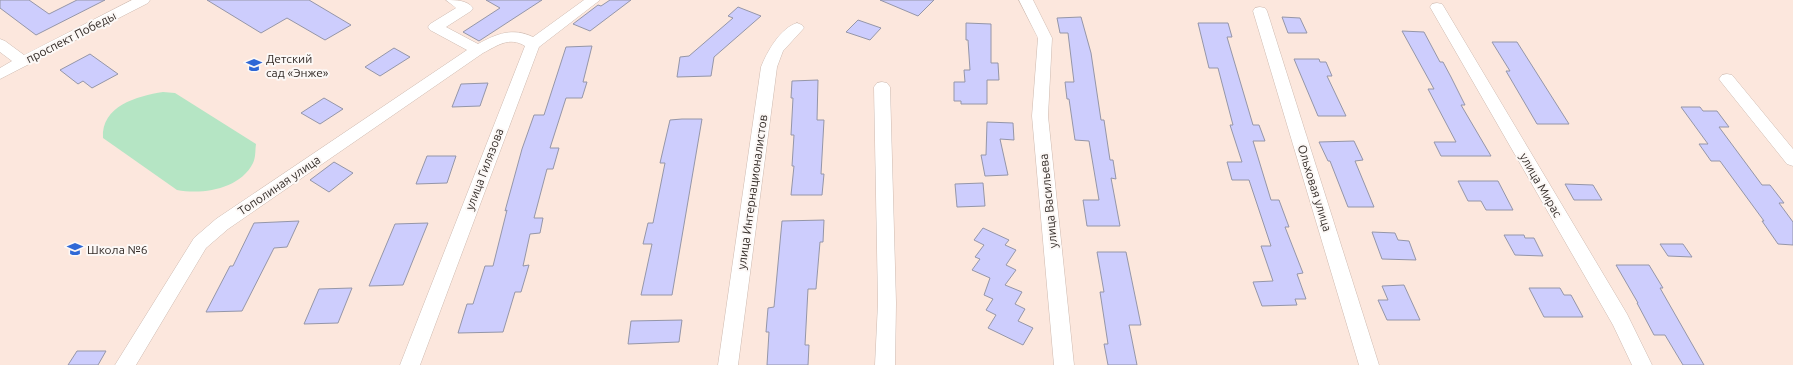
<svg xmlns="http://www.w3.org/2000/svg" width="1793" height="365" font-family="Ubuntu,sans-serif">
  <rect width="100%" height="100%" fill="#fce7dd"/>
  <path fill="#b5e5c4" d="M 163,92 L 175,93 L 256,144 C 255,150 256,157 253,163 C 240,189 203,195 177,190 L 103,138 C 101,106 137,96 163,92 Z"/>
  <g fill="#cdcdfd" stroke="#9596a8">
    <path d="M 0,0 L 29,0 L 49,14 L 77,0 L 105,0 L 36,35 L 0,8 Z"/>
    <path d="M 207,0 L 309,0 L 351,25 L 325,40 L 287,18 L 261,33 Z"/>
    <path d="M 486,0 L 542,0 L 479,41 L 463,32 L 500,8 Z"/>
    <path d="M 610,0 L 631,0 L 590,31 L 573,24 L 598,5 L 601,6 Z"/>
    <path d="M 880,0 L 934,0 L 918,16 Z"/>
    <path d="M 738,7 L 761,16 L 714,57 L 711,76 L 677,77 L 680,57 L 689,56 L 733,18 L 728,16 Z"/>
    <path d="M 1081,17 L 1091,53 L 1101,120 L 1104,120 L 1110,160 L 1113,160 L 1116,179 L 1111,178 L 1120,226 L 1087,226 L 1083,200 L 1099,200 L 1089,141 L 1075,140 L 1069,99 L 1067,99 L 1065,82 L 1074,82 L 1068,33 L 1060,33 L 1057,18 Z"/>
    <path d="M 1282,17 L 1300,18 L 1307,33 L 1288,33 Z"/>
    <path d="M 858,20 L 881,28 L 870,40 L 846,32 Z"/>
    <path d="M 966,23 L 991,24 L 991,63 L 998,63 L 999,80 L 987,80 L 987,104 L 961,104 L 961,101 L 954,101 L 954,82 L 965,82 L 964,70 L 970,70 L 968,40 L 966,40 Z"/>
    <path d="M 1198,23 L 1228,23 L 1232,37 L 1227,37 L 1253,125 L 1259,125 L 1265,141 L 1253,141 L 1271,200 L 1279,200 L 1289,227 L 1285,227 L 1303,273 L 1297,274 L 1306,299 L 1295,299 L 1297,305 L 1262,306 L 1253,282 L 1273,281 L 1261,246 L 1271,246 L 1249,180 L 1232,180 L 1227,162 L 1242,162 L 1230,125 L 1233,125 L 1218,68 L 1209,68 Z"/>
    <path d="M 1402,31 L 1424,32 L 1440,62 L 1443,62 L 1451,77 L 1465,105 L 1461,105 L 1491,156 L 1441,156 L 1434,142 L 1456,142 L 1428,89 L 1434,89 Z"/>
    <path d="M 1492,42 L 1517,42 L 1569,124 L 1537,124 L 1506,71 L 1510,71 Z"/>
    <path d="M 592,46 L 583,82 L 587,82 L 582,98 L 566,98 L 550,148 L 559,148 L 553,169 L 547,169 L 534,218 L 543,218 L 540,233 L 530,234 L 523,266 L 529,265 L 521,292 L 515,292 L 503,332 L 458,333 L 467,304 L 473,304 L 485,266 L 493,266 L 507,210 L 505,211 L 522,149 L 534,115 L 544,115 L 566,47 Z"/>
    <path d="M 394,48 L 410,57 L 380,76 L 365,67 Z"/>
    <path d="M 90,54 L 118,74 L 92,88 L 83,81 L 78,84 L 60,70 Z"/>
    <path d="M 1294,59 L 1319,59 L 1320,62 L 1326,62 L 1332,76 L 1327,76 L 1346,116 L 1318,116 Z"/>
    <path d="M 818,80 L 817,120 L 824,120 L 821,174 L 824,174 L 822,195 L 791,195 L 794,166 L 792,166 L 794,135 L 791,135 L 793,98 L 791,98 L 792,81 Z"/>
    <path d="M 488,83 L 480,106 L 452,107 L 461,84 Z"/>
    <path d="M 324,98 L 343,109 L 320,124 L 301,113 Z"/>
    <path d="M 1681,107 L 1700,107 L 1703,111 L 1717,111 L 1729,127 L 1719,127 L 1762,185 L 1770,185 L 1784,203 L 1779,203 L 1793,222 L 1793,245 L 1778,244 L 1762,221 L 1764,221 L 1720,161 L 1711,161 L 1699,144 L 1708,144 Z"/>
    <path d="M 682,119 L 702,119 L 672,295 L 641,295 L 652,244 L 643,244 L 648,223 L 653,223 L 665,163 L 660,163 L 670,120 Z"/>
    <path d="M 987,122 L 1013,123 L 1014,140 L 1000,139 L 1008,175 L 985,176 L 981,155 L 986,155 Z"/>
    <path d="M 1354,141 L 1363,160 L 1355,161 L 1374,207 L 1348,207 L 1330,161 L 1328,161 L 1319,142 Z"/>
    <path d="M 427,156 L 456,156 L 447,183 L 416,184 Z"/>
    <path d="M 334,162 L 353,173 L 329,192 L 310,180 Z"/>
    <path d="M 1458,181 L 1498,181 L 1513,210 L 1486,210 L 1481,201 L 1468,201 Z"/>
    <path d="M 983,183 L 985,206 L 957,207 L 955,184 Z"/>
    <path d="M 1565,184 L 1593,185 L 1602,200 L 1574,200 Z"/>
    <path d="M 824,220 L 823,242 L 820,242 L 816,289 L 808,289 L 805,345 L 809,345 L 808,365 L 767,365 L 769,332 L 766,332 L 768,308 L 774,307 L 782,221 Z"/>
    <path d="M 299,221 L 287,247 L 274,248 L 242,311 L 206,312 L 230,266 L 233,266 L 254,223 Z"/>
    <path d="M 428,223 L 403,285 L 369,286 L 395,224 Z"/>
    <path d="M 983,228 L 1009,240 L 1005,245 L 1016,250 L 1006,265 L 1016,270 L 1005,285 L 1022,292 L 1015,304 L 1025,309 L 1018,321 L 1033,328 L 1023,345 L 988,328 L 996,315 L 986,310 L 993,299 L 984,295 L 990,278 L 972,270 L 980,259 L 975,257 L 984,245 L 974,240 Z"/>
    <path d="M 1372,232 L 1395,233 L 1398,240 L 1409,241 L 1416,260 L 1382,259 Z"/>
    <path d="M 1504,235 L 1524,235 L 1525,238 L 1534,238 L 1543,256 L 1515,255 Z"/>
    <path d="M 1660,244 L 1683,244 L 1692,257 L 1668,256 Z"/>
    <path d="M 1097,252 L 1126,252 L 1141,325 L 1129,325 L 1137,365 L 1108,365 L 1104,344 L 1108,344 L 1100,292 L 1104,292 Z"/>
    <path d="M 1616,265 L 1649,265 L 1663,288 L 1660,288 L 1704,365 L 1683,365 L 1665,335 L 1654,335 L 1637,303 L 1638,303 Z"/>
    <path d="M 1404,285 L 1420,320 L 1387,320 L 1378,300 L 1388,300 L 1382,286 Z"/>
    <path d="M 352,288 L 338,323 L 304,324 L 319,289 Z"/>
    <path d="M 1529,288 L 1560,288 L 1564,295 L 1571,295 L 1583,317 L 1544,317 Z"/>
    <path d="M 682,320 L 679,342 L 628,344 L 631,321 Z"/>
    <path d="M 77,351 L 106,351 L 98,365 L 68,365 Z"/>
  </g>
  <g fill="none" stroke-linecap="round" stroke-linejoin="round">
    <defs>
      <g id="minor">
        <path d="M 132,0 L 150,0 L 148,3 L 0,79 L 0,68 L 12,61 L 0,52 L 0,39 L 5,41 L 24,55 Z"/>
        <path d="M 446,0 C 456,0 467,0 473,8 L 471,11 L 446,27 L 478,44 C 496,34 513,27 533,37 L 584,0 L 600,0 L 539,47 L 420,365 L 400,365 L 525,46 C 509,36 497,46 483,53 L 228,229 L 206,248 L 136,365 L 115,365 L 194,238 L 216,219 L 467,50 L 430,30 L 428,27 L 430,24 L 456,8 Z"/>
        <path d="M 1019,0 L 1033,0 L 1052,38 L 1048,116 L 1074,365 L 1054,365 L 1032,116 L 1038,38 Z"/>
        <path d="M 1437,3 L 1442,4 L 1444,7 L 1627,314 L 1652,365 L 1632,365 L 1613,325 L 1430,7 L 1432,4 Z"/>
        <path d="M 1260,7 L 1265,8 L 1267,11 L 1379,365 L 1359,365 L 1253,11 L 1255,8 Z"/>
        <path d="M 797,23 L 802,25 L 804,28 L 783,51 L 777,67 L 738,365 L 718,365 L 761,67 C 767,52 780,28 797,23 Z"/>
        <path d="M 1727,74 L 1732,75 L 1793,149 L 1793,166 L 1787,164 L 1722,83 L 1719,79 L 1722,75 Z"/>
        <path d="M 882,82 L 887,83 L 890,87 L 896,303 L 895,365 L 875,365 L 878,303 L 874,87 L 877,83 Z"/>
      </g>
    </defs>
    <use href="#minor" stroke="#cebab0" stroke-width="1"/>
    <use href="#minor" fill="#fff" fill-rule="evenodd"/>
  </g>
  <defs>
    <symbol id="school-bare" viewBox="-9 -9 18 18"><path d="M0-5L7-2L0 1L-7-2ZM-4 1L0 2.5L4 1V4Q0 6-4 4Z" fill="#2f68d6" stroke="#fcf8f6" stroke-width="2.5" paint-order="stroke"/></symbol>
  </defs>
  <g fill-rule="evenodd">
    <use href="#school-bare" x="243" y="54" width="22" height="22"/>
    <use href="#school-bare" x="64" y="238" width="22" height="22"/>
  </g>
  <g text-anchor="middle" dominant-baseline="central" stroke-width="4" stroke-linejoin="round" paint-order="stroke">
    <g font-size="12" fill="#342c28" stroke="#fcf8f6">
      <text transform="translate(71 37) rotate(-27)">проспект Победы</text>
      <text transform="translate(484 169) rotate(-69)">улица Гилязова</text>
      <text transform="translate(279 185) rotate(-34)">Тополиная улица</text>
      <text transform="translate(1541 185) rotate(60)">улица Мирас</text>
      <text transform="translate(1315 188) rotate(73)">Ольховая улица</text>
      <text transform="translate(752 192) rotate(-82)">улица Интернационалистов</text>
      <text transform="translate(1048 201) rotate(-96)">улица Васильева</text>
    </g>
    <g font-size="12" fill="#342c28" stroke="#fcf8f6" text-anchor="start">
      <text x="266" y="58">Детский<tspan x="266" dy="14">сад «Энже»</tspan></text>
      <text x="87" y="249">Школа №6</text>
    </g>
  </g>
</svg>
